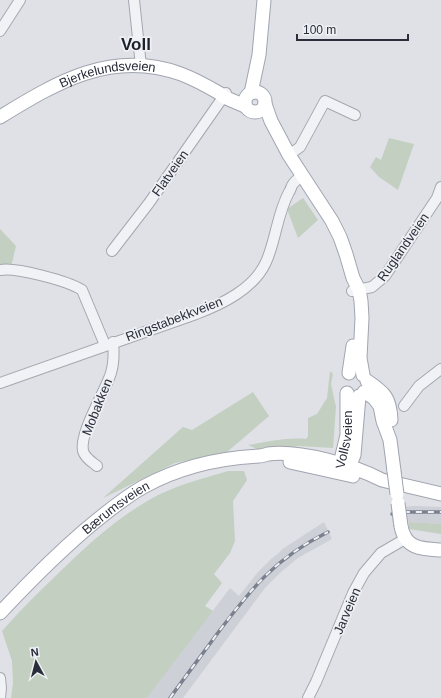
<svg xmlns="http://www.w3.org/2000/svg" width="441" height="698" font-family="Helvetica,sans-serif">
  <rect width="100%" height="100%" fill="#dfe1e6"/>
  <g fill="#cdd0d7">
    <path d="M 415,506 L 441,507 L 441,524 L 409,522 L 393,524 L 391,508 Z"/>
    <path d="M 324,522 L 332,539 L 298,558 L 281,572 L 265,588 L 183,698 L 147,698 L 230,588 L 239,596 L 258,572 L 271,559 L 280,552 L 281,550 Z"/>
  </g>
  <g fill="#c3cfc1">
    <path d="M 389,138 L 414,144 L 398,190 L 379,177 L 370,167 L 376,157 L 381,160 Z"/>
    <path d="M 303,198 L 318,220 L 298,238 L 287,209 Z"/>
    <path d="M 0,229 L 16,246 L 11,267 L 0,267 Z"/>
    <path d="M 330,371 L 333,374 L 331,384 L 336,407 L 333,448 L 298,446 L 280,450 L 257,449 L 248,445 C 267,442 287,437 306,439 L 308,436 L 308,418 L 317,414 L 327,398 Z"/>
    <path d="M 253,392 L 269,416 L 227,452 L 175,463 L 103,498 L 183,427 L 192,430 Z"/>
    <path d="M 228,471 L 244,471 L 247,480 L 233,501 L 235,541 L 230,553 L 214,574 L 222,583 L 205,606 L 213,611 L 147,698 L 11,698 L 13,683 L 12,661 L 2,631 C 23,607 45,586 68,564 C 93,540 118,518 149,500 C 173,486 201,479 228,471 Z"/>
    <path d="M 409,522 L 441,524 L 441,534 L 409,529 Z"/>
  </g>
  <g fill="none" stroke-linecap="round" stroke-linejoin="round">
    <defs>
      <g id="minor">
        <path d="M 134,0 L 141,66"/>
        <path d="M 0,31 L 20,0"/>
        <path d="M 289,155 L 300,147 L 325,101 L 355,115"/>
        <path d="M 112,251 L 149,203 L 226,93"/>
        <path d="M 0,270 C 16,267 68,281 82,290 L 105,345"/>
        <path d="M 352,291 L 372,287 L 385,276 L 437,198 L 441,187"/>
        <path d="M 0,383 L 196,314 C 222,304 254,289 266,262 C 276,240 277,214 289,192 C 291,190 291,186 293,184 C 295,181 299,178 302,176"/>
        <path d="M 404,406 L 419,386 L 441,369"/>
        <path d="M 97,466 C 92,462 85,458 83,451 C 79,433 105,392 111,373 C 114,363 114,352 113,342"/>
        <path d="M 0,678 L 1,688 L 0,698"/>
        <path d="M 308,698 L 316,682 L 353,593 L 364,573 L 381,553 L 405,539"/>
      </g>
      <g id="major">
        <circle cx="255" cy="102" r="10"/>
        <path d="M 251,93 L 259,55 L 264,0"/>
        <path d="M 265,104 L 271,121 L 289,155 L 332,221 L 340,237 L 346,254 L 353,278 L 359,290 L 361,301 L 362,318 L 360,358 L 363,375"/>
        <path id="s1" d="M 0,117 C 57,82 112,49 181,74 C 194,79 207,86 219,93 L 224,97 L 245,106"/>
        <path d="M 349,373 L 353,346"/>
        <path d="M 367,381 C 385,393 390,398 391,420"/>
        <path d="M 364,392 L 374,398 L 380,406 L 383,421 L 390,440 L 394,471"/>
        <path d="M 290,462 L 353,476"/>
        <path id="s2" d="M 339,472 L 340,464 L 347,435 L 347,393"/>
        <path d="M 343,472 L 349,467 L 354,455 L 359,396"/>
        <path d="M 386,481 L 441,494"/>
        <path d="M 401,526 C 405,549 422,549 441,550"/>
        <path id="s3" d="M 0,613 C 27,584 55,556 85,530 C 103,515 122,499 143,487 C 179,467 218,458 259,456 C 262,456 265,455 268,454 C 300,450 353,465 382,480"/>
      </g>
    </defs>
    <use href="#minor" stroke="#a5a8af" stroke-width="12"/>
    <use href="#major" stroke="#a0a5b0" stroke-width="15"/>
    <use href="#minor" stroke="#f1f2f5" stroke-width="10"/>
    <use href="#major" stroke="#fff" stroke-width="13"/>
    <defs>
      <g id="rail">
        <path d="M 392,514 L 405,512 L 441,512"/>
        <path d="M 170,698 C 185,677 201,656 217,634 C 251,589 275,558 328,532"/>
      </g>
    </defs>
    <use href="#rail" stroke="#7a808e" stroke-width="3.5"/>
    <use href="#rail" stroke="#eef0f4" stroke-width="2" stroke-dasharray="6" stroke-linecap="butt"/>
    <defs>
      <g id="major-bridge">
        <path d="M 394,471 L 397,494"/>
        <path d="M 398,503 L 401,526"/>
      </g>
    </defs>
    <use href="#major-bridge" stroke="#a0a5b0" stroke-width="15" stroke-linecap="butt"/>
    <use href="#major-bridge" stroke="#fff" stroke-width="13"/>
  </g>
  <g text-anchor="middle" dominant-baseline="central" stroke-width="3.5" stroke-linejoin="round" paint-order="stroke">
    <g font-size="13" fill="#2a2e3b" stroke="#eef0f4">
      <text stroke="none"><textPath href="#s1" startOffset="118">Bjerkelundsveien</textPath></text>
      <text transform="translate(170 173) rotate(-55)">Flatveien</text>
      <text transform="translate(403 247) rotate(-55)">Ruglandveien</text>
      <text transform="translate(174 319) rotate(-21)">Ringstabekkveien</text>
      <text transform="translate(97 407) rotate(-68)">Mobakken</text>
      <text stroke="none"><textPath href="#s2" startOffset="33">Vollsveien</textPath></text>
      <text stroke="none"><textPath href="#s3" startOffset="157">Bærumsveien</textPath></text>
      <text transform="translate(347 611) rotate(-67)">Jarveien</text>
    </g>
    <g font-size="17" font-weight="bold" fill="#1c202c" stroke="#eef0f4">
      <text x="136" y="44">Voll</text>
    </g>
  </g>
  <g transform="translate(36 662) rotate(353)" stroke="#eef0f4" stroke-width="3" paint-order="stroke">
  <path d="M0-3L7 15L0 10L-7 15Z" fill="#2a2e3b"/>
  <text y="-6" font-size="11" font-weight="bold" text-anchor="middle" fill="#2a2e3b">N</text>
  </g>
  <path d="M297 34v6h111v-6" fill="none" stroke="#2a2e3b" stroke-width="2"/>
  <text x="303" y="34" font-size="12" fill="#2a2e3b" stroke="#eef0f4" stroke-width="3" paint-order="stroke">100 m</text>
</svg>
